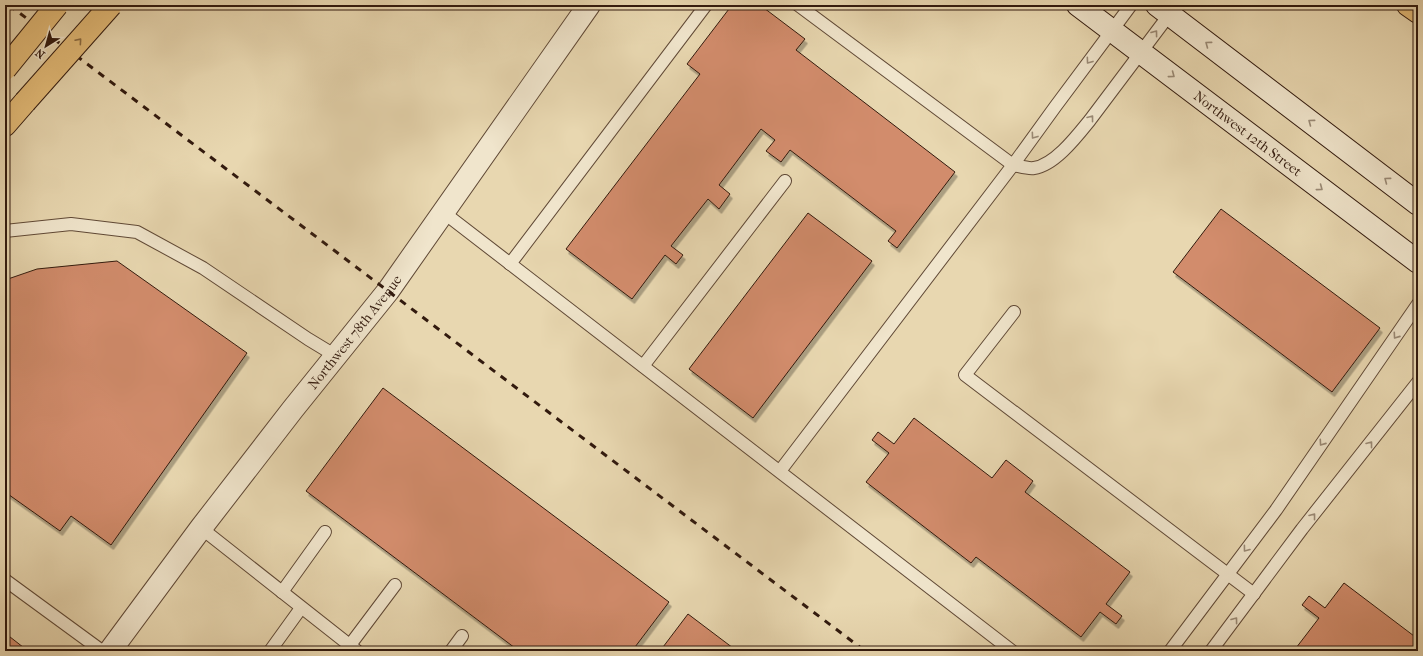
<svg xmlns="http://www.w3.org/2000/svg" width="1423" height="656" font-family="'IM FELL French Canon',serif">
  <defs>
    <filter id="shadow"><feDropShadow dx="2.5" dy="4.5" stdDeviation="0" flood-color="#0004"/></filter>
  </defs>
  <rect width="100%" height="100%" fill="#e8d7b0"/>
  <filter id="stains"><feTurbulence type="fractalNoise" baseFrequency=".005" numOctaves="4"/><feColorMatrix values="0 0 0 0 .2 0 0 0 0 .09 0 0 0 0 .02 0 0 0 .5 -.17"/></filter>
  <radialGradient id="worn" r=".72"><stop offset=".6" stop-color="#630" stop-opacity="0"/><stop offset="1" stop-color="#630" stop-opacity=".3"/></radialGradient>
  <g fill="#d28c6c" stroke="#321a0e" filter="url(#shadow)">
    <path d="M 732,5 L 760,5 L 805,39 L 796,50 L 955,172 L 897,248 L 888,241 L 896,231 L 790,150 L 781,162 L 766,151 L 775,140 L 761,129 L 719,185 L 730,194 L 719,209 L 708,199 L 671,246 L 683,255 L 676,264 L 665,255 L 632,299 L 566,249 L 700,74 L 687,64 Z"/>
    <path d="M 1221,209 L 1380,328 L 1332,392 L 1173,272 Z"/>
    <path d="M 808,213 L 872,261 L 753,418 L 689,369 Z"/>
    <path d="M 117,261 L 247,353 L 111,545 L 71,516 L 60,531 L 5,492 L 5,280 L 37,269 Z"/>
    <path d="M 383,388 L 669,602 L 632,651 L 519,651 L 306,491 Z"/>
    <path d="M 914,418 L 992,478 L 1006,460 L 1033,481 L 1025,492 L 1130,572 L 1106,604 L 1122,616 L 1116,624 L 1100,612 L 1081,637 L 976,557 L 971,563 L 866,482 L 889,453 L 872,440 L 878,432 L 894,444 Z"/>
    <path d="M 1344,583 L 1418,639 L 1418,651 L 1300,651 L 1296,648 L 1319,618 L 1302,605 L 1309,596 L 1325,608 Z"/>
    <path d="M 688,614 L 737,651 L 660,651 Z"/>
    <path d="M 5,633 L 28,651 L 5,651 Z"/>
  </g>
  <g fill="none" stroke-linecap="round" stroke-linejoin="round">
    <defs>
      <g id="lane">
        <path d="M 798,5 L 1013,165 C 1019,166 1028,169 1034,168 C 1055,165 1077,136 1090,120 L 1169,15"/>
        <path d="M 443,212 L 1012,651"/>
        <path d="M 5,231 L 71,224 L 137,232 L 203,268 L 308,339 L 336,356"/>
        <path d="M 510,264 L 706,5"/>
        <path d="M 1014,312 L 965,375 L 1254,594"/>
        <path d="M 643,366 L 785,181"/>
        <path d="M 780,471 L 1013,165 L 1055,107 L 1131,5"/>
        <path d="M 201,528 L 357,651"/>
        <path d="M 5,580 L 102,651"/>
        <path d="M 282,592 L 325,532"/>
        <path d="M 350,645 L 395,585"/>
        <path d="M 270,651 L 301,608"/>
        <path d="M 451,651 L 462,636"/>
        <path d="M 1170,651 L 1276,510 L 1418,304"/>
        <path d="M 1211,651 L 1302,529 L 1418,382"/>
      </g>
      <g id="street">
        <path id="s1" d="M 110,651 L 201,528 L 293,409 L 388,291 L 589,5"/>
      </g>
      <g id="secondary">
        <path id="s2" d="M 1078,5 L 1418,262"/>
        <path d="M 1157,5 L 1418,204"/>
      </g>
      <g id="highway">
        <path d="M 1408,5 L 1418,12"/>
        <path d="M 5,125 L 25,102"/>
      </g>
    </defs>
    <use href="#lane" stroke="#604936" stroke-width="14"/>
    <use href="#street" stroke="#604936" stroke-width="24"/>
    <use href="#secondary" stroke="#321a0e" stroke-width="24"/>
    <use href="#highway" stroke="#321a0e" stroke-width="24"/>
    <use href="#lane" stroke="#f0e5cc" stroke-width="12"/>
    <use href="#street" stroke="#f0e5cc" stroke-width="22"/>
    <use href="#secondary" stroke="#f0e5cc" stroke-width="22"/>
    <use href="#highway" stroke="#e4bc78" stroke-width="22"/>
    <path stroke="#321a0e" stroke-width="3" stroke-dasharray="7 7" stroke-linecap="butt" d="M 9,5 L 865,651"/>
    <defs>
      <g id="highway-bridge">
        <path d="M 5,69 L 57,5"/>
        <path d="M 25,102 L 111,5"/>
      </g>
    </defs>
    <use href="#highway-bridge" stroke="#321a0e" stroke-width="24" stroke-linecap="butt"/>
    <use href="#highway-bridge" stroke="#e4bc78" stroke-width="22"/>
  </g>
  <defs><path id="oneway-chevron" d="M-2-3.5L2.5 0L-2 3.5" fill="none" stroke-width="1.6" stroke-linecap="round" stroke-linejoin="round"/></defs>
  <g stroke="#9a8a76">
    <use href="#oneway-chevron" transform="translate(1155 33) rotate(-53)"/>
    <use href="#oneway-chevron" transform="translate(1208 44) rotate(-143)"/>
    <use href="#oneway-chevron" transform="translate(1089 61) rotate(126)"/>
    <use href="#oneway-chevron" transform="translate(1172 75) rotate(37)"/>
    <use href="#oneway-chevron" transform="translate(1091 118) rotate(-52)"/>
    <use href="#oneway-chevron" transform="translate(1311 122) rotate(-143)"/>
    <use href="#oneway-chevron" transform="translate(1034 136) rotate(126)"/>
    <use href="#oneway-chevron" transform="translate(1387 180) rotate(-143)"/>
    <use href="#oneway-chevron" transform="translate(1320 188) rotate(37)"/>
    <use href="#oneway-chevron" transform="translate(1396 336) rotate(125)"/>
    <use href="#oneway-chevron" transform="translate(1322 443) rotate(125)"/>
    <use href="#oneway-chevron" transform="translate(1370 444) rotate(-52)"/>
    <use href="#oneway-chevron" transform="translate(1313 516) rotate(-52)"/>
    <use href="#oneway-chevron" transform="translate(1246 549) rotate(127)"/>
    <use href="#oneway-chevron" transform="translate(1235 620) rotate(-53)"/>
  </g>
  <use stroke="#8b6b43" href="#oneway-chevron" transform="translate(79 41) rotate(-49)"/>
  <g text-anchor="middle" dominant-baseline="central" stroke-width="4" stroke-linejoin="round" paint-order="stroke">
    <g font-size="14" fill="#321a0e" stroke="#f0e5cc">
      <text stroke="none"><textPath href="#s2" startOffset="213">Northwest 12th Street</textPath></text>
      <text stroke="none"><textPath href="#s1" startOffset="402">Northwest 78th Avenue</textPath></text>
    </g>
  </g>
  <rect width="1423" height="656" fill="none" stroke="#e8d7b0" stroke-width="20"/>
  <rect x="6" y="6" width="1411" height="644" fill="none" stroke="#321a0e" stroke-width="2"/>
  <rect x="10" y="10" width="1403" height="636" fill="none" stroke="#321a0e"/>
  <g transform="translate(46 46) rotate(217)" stroke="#f0e5cc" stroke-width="3" paint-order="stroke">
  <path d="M0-3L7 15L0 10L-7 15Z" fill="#321a0e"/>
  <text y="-6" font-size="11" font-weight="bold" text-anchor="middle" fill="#321a0e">N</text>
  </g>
  <rect width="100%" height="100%" filter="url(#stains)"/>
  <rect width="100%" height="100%" fill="url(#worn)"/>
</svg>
